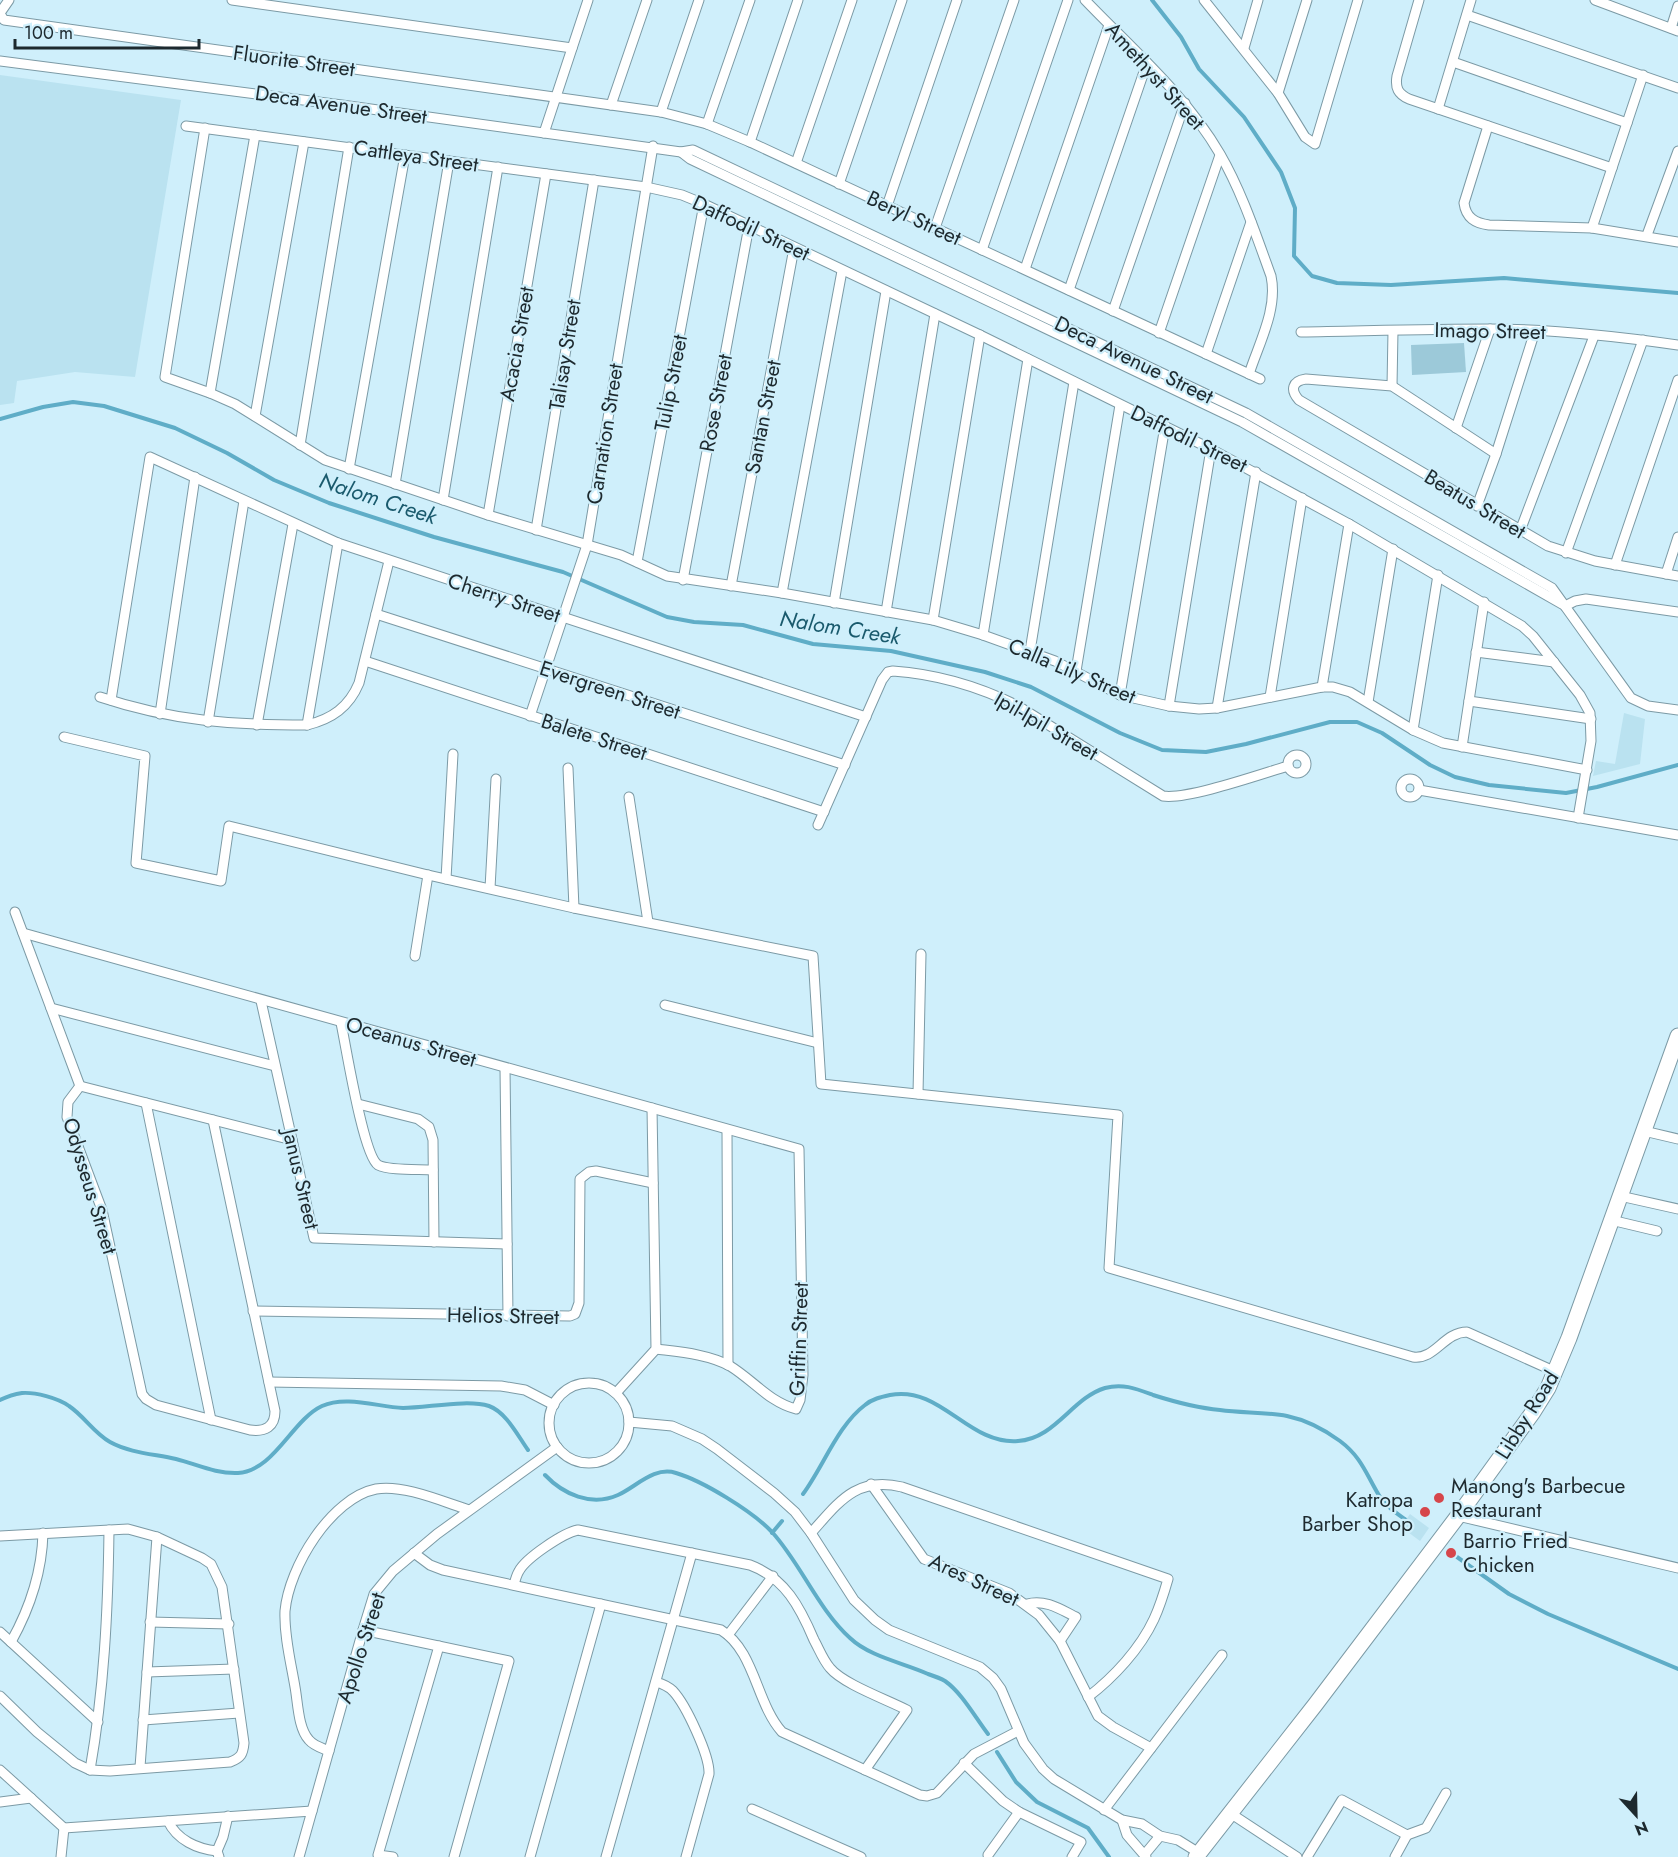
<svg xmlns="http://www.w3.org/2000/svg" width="1678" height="1857" font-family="Jost,sans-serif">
  <rect width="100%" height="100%" fill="#cfeffb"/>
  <g fill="#bae2f0">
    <path d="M 0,75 L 181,100 L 135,377 L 75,372 L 17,381 L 14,403 L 0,405 Z"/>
    <path d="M 1624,713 L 1645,719 L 1640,764 L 1593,776 L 1596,761 L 1615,764 Z"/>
    <path d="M 1410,1514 L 1429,1528 L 1420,1541 L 1401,1527 Z"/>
  </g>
  <path fill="#9cc9d9" d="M 1464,343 L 1466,372 L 1412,375 L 1411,345 Z"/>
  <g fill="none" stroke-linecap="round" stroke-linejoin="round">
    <g stroke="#5fadc7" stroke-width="4">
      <path d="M 1152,0 L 1181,37 L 1199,69 L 1244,117 L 1281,172 L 1295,208 L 1294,256 L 1312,276 L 1337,283 L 1391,285 L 1504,278 L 1678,293"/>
      <path d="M 0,419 L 43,407 L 73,402 L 104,406 L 175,428 L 227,453 L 274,480 L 329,503 L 434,537 L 563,572 L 667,617 L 694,622 L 743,625 L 813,644 L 891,651 L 985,672 L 1031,687 L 1120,733 L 1162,750 L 1206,752 L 1246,744 L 1330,722 L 1357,722 L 1382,733 L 1430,765 L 1455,777 L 1489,785 L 1566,793 L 1597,787 L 1678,765"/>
      <path d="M 0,1400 C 6,1397 15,1394 22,1393 C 35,1392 58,1398 69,1406 C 84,1416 94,1433 110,1442 C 130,1453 154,1454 176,1459 C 196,1464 216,1474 238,1473 C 274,1471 292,1420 322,1406 C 346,1395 378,1407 403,1408 C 427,1408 467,1399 489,1406 C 506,1412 518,1436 528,1450"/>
      <path d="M 545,1475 C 563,1494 591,1507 618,1495 C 636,1487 654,1466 676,1473 C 703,1481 752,1511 772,1532 C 801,1564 818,1609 850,1638 C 870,1657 904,1663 928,1674 C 934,1676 940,1678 945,1681 C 962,1693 975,1717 988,1734"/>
      <path d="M 803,1494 C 823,1467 838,1425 865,1405 C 872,1399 881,1397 890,1395 C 941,1385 968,1445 1018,1441 C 1055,1439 1072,1398 1105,1388 C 1123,1383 1137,1389 1153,1395 C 1175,1402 1197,1408 1220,1410 C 1242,1413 1265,1412 1287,1416 C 1306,1420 1325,1430 1340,1441 C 1360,1456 1365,1471 1377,1492 C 1383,1504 1395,1512 1406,1520"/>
      <path d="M 772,1533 L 782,1521"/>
      <path d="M 1457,1557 L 1509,1594 L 1548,1614 L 1678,1669"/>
      <path d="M 997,1752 L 1016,1782 L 1037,1802 L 1088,1828 L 1109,1857"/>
    </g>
    <defs>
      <g id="minor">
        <path d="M 232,0 L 572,48"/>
        <path d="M 1085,0 C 1132,49 1185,94 1220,154 C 1242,192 1256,235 1271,276 C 1278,309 1259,343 1249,374"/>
        <path d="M 1204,0 L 1278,93 L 1305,137 L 1315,144 L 1358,0"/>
        <path d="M 1419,0 L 1397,76 C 1395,88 1398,94 1409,99 L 1612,168"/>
        <path d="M 1595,0 L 1678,31"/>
        <path d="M 0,13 L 9,0"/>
        <path d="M 0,14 L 4,20 L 661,112 L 707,124 L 750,142 L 1260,379"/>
        <path d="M 1467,15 L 1678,88"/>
        <path d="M 1671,28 L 1678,6"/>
        <path d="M 1244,48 L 1258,0"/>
        <path d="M 0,61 L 342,105 L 681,152 L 693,150 L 1246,413 L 1552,588 L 1631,698 L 1648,706 L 1678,710"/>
        <path d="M 1453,62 L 1627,123"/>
        <path d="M 1278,93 L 1307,0"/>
        <path d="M 611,105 L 647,0"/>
        <path d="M 1438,109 L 1471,0"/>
        <path d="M 661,112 L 699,0"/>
        <path d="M 707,124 L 750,0"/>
        <path d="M 186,126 L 646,187 L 682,195 L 704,204 L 980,335 L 1211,449 L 1349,524 L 1522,626 L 1533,636 L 1580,695 L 1590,713 L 1591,741 L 1578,818"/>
        <path d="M 1488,126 L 1464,203 C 1466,218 1475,223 1489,225 L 1592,228 L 1678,242"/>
        <path d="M 205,128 L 165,377 L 210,393 L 235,404 L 325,460 L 488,515 L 621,555 L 667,576 L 782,593 L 933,620 L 983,635 L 1055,661 L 1120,695 L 1169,706 L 1199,709 L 1217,708 L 1322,687 L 1333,687 L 1350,692 L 1413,730 L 1443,743 L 1587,770"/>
        <path d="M 544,133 L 588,0"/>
        <path d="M 750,142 L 798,0"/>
        <path d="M 681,152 L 690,159 L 1242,422 L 1562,604"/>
        <path d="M 796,163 L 852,0"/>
        <path d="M 839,184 L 902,0"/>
        <path d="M 887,206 L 957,0"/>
        <path d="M 935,228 L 1014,0"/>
        <path d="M 1592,228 L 1643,75"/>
        <path d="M 1647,235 L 1678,151"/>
        <path d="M 982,250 L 1068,0"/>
        <path d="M 1025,269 L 1109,25"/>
        <path d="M 1069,290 L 1147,63"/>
        <path d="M 1113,311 L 1185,103"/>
        <path d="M 1301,332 C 1364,331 1427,329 1490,329 C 1552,329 1616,336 1678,345"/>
        <path d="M 1159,333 L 1220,155"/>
        <path d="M 1206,354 L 1251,222"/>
        <path d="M 1392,386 L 1393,331"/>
        <path d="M 210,393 L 255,135"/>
        <path d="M 255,416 L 304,142"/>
        <path d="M 1456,428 L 1490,329"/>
        <path d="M 300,445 L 349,147"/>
        <path d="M 1496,454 L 1392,386 L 1306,379 C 1292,381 1290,390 1299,400 L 1548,546 L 1595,561 L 1678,576"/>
        <path d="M 349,469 L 405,155"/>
        <path d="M 395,484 L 449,161"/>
        <path d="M 443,500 L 498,167"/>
        <path d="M 1477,506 L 1496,454 L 1535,331"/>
        <path d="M 488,515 L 546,174"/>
        <path d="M 536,530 L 594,180"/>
        <path d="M 1520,531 L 1594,336"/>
        <path d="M 1566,553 L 1643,340"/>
        <path d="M 637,562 L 704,204"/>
        <path d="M 1615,565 L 1678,380"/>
        <path d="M 1666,574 L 1678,537"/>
        <path d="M 683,580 L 749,226"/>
        <path d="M 731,586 L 794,248"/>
        <path d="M 782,593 L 842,271"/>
        <path d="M 834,603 L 886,291"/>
        <path d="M 1565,606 L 1575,601 L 1586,599 L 1678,612"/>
        <path d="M 886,612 L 935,314"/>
        <path d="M 376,614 L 845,765"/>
        <path d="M 933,620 L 980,335"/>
        <path d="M 983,635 L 1028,359"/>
        <path d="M 1030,651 L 1074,382"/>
        <path d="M 1476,652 L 1554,662"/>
        <path d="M 365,661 L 824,812"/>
        <path d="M 1076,671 L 1120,405"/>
        <path d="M 1322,687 L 1349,524"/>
        <path d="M 1120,695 L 1165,426"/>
        <path d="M 100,697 C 172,721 233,725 307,725 C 332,719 349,707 359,683 L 389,561"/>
        <path d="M 1270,697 L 1302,498"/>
        <path d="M 111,700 L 150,457 L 338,543 L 866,717"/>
        <path d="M 1469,701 L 1591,719"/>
        <path d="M 1368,702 L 1393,549"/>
        <path d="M 1169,706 L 1211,449"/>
        <path d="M 1217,708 L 1256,472"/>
        <path d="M 160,714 L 195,477"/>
        <path d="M 530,716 L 587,545 L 653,146"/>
        <path d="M 208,722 L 244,501"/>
        <path d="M 257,725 L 293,524"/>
        <path d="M 307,725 L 338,543"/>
        <path d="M 1413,730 L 1438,575"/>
        <path d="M 64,737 L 145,756 L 136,863 L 221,881 L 229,826 L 428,875 L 574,908 L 813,956 L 821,1084 L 1118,1115 L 1109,1268 L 1413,1357 C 1435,1360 1444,1332 1467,1332 L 1556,1372"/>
        <path d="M 1462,747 L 1484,602"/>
        <circle cx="1297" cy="764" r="9"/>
        <path d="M 568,768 L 574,908"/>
        <circle cx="1410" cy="788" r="9"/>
        <path d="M 1419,790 L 1678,835"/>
        <path d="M 629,797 L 648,922"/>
        <path d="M 818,825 L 882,680 L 888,672 L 893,671 C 936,674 980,687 1018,706 L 1163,796 C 1187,800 1261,774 1288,766"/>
        <path d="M 446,879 L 453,754"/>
        <path d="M 490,888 L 496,779"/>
        <path d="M 15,912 L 80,1086"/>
        <path d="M 23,933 L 799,1149 L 803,1375 L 800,1400 L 796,1409 C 769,1402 753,1380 730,1366 C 708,1354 680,1352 656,1349"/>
        <path d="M 415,956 L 428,875"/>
        <path d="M 261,1001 L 314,1238 L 507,1244"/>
        <path d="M 665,1005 L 818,1043"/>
        <path d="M 51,1008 L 275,1066"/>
        <path d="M 341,1023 C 346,1046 363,1155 378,1165 C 389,1171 420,1169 433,1170"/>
        <path d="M 505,1068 L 508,1316"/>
        <path d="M 80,1086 L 68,1102 L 67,1117 L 102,1210 L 142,1394 L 146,1399 L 156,1405 L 250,1430 C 265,1432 275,1427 275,1411 L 213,1120"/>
        <path d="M 80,1086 L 292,1140"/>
        <path d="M 918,1094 L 921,954"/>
        <path d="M 146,1103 L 211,1420"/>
        <path d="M 358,1104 L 418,1119 L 429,1127 L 433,1140 L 434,1242"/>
        <path d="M 727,1130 L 728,1365"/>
        <path d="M 1644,1131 L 1678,1139"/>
        <path d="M 1620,1196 L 1678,1209"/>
        <path d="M 1611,1220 L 1657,1231"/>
        <path d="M 253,1311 L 570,1316 L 575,1314 L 579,1303 L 580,1179 L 589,1172 L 596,1171 L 653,1183"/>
        <path d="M 269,1382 L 501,1386 L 525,1390 L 554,1405"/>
        <circle cx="589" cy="1423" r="40"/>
        <path d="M 616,1393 L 656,1349 L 652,1108"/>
        <path d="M 629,1422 L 672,1426 L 702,1439 L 717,1449 L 774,1493 L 795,1512 L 811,1533 L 854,1600 L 875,1620 L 889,1630 L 980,1667 L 993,1678 L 1001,1689 L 1024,1743 L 1043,1769 L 1054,1779 L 1122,1820 L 1142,1824 L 1160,1836 L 1178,1840 L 1199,1853"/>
        <path d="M 871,1484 L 924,1559 L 1009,1593 L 1039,1615 L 1060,1641 L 1098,1716 L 1113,1727 L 1151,1748"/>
        <path d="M 1458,1516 L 1678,1568"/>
        <path d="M 811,1533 C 839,1502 856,1476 902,1487 L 1168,1579 C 1164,1593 1160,1606 1154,1619 C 1140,1649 1114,1677 1088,1697"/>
        <path d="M 0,1536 L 128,1529 L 157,1537 L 202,1558 L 211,1564 L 222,1587 L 244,1743 C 243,1754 241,1758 230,1762 L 110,1771 L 90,1770 L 75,1763 L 37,1732 L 0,1696"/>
        <path d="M 414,1553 L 430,1565 L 443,1570 L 721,1630 C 755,1651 756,1703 782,1732 L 920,1795 L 927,1796 L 937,1793 L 974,1754 L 1018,1731"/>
        <path d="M 514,1585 C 515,1581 516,1576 519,1571 C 526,1558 563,1533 578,1530 L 750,1565 C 785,1578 800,1607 814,1640 C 819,1649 823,1660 830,1668 C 843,1684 888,1700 907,1710 L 865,1770"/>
        <path d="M 1027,1604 C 1045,1599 1060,1609 1076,1617 L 1060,1641"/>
        <path d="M 150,1622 L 229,1624"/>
        <path d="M 363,1630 L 509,1661 L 454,1857"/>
        <path d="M 0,1632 L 98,1722"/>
        <path d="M 728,1635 L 773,1576"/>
        <path d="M 11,1642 C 30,1608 42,1572 43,1533"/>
        <path d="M 147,1672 L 234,1669"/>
        <path d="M 656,1682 C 663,1684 668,1686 673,1691 C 686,1705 710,1756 709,1774 L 686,1857"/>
        <path d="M 143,1720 L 239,1713"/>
        <path d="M 329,1751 C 322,1748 314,1746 309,1740 C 298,1728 298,1703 295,1687 C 291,1663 284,1636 285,1611 C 289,1567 331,1498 376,1489 C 403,1484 444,1502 469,1510"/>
        <path d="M 964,1763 L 1003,1801 L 1019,1812 L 1081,1842 L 1072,1857"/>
        <path d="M 140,1767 L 157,1537"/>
        <path d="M 0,1770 L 64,1828 L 312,1811"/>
        <path d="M 90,1770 C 104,1690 108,1612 109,1530"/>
        <path d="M 0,1802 L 31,1798"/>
        <path d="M 752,1809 L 861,1857"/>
        <path d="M 1104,1810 L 1222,1655"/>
        <path d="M 1230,1813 L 1297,1857"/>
        <path d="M 1122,1820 L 1127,1835 L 1146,1857"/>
        <path d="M 168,1821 C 177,1840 197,1849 217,1851"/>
        <path d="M 1407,1835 L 1426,1828 L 1446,1793"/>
        <path d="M 1145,1854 L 1160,1836"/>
        <path d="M 988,1855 L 1019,1812"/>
        <path d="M 61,1857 L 64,1828"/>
        <path d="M 219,1857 L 217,1851 L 223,1837 L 228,1816"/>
        <path d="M 299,1857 L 363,1630 L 374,1594 L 393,1571 L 437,1534 L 557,1447"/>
        <path d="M 393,1857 L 378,1855 L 439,1646"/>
        <path d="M 530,1857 L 601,1604"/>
        <path d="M 606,1857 L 692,1553"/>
        <path d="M 1307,1857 L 1342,1800 L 1407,1835"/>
        <path d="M 1395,1857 L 1407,1835"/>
      </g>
      <path id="primary" d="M 1196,1857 L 1315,1705 L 1458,1516 L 1533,1412 L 1548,1388 L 1569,1338 L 1678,1036"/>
    </defs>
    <use href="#minor" stroke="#7c9aa5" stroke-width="11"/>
    <use href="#primary" stroke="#7c9aa5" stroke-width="17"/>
    <use href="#minor" stroke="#fff" stroke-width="9"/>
    <use href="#primary" stroke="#fff" stroke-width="15"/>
  </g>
  <g fill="#d6464b" stroke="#cfeffb" stroke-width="2">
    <circle cx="1439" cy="1498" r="6"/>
    <circle cx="1425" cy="1512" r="6"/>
    <circle cx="1451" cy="1553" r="6"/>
  </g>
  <g text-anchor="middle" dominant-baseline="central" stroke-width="4.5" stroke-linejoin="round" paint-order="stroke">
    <g font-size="21" fill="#1d292e" stroke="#cfeffb">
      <text transform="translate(294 61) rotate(8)">Fluorite Street</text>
      <text transform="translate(1155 76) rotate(48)">Amethyst Street</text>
      <text transform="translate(341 105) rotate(8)">Deca Avenue Street</text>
      <text transform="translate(416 156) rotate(8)">Cattleya Street</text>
      <text transform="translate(914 218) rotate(25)">Beryl Street</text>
      <text transform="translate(751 228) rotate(25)">Daffodil Street</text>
      <text transform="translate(1490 331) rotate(1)">Imago Street</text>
      <text transform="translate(517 344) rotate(-80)">Acacia Street</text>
      <text transform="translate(565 355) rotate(-81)">Talisay Street</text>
      <text transform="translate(1134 360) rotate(26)">Deca Avenue Street</text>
      <text transform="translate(671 383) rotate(-79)">Tulip Street</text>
      <text transform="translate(716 403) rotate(-79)">Rose Street</text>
      <text transform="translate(763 417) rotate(-79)">Santan Street</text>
      <text transform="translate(605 434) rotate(-81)">Carnation Street</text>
      <text transform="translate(1189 439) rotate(26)">Daffodil Street</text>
      <text transform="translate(1475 504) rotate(31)">Beatus Street</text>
      <text transform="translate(504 598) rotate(18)">Cherry Street</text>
      <text transform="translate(1072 671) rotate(23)">Calla Lily Street</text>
      <text transform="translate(610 690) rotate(18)">Evergreen Street</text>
      <text transform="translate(1046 726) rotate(30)">Ipil-Ipil Street</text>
      <text transform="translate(594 737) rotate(18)">Balete Street</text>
      <text transform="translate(411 1042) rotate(16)">Oceanus Street</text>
      <text transform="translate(301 1179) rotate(77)">Janus Street</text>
      <text transform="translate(90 1186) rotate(73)">Odysseus Street</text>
      <text transform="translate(503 1316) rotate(1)">Helios Street</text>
      <text transform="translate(799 1339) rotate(-88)">Griffin Street</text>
      <text transform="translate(1527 1415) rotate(-58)">Libby Road</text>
      <text transform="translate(974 1580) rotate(25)">Ares Street</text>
      <text transform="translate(361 1648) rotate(-72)">Apollo Street</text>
    </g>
    <g font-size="21" fill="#1d292e" stroke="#cfeffb" text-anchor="start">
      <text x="1451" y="1486">Manong's Barbecue<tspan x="1451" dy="24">Restaurant</tspan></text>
      <text x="1413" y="1500" text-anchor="end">Katropa<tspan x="1413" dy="24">Barber Shop</tspan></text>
      <text x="1463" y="1541">Barrio Fried<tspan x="1463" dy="24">Chicken</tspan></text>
    </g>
    <g font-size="22" font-style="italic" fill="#1a5a6d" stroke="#cfeffb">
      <text transform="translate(378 498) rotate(18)">Nalom Creek</text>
      <text transform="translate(840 627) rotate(9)">Nalom Creek</text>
    </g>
  </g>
  <g transform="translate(1636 1815) rotate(158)" stroke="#cfeffb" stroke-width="4.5" paint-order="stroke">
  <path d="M0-4.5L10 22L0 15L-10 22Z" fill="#1d292e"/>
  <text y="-9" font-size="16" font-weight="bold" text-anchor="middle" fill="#1d292e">N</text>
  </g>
  <path d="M15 39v9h184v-9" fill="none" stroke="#1d292e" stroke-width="3"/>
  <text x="24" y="39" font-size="18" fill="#1d292e" stroke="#cfeffb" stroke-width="4.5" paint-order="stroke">100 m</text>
</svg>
